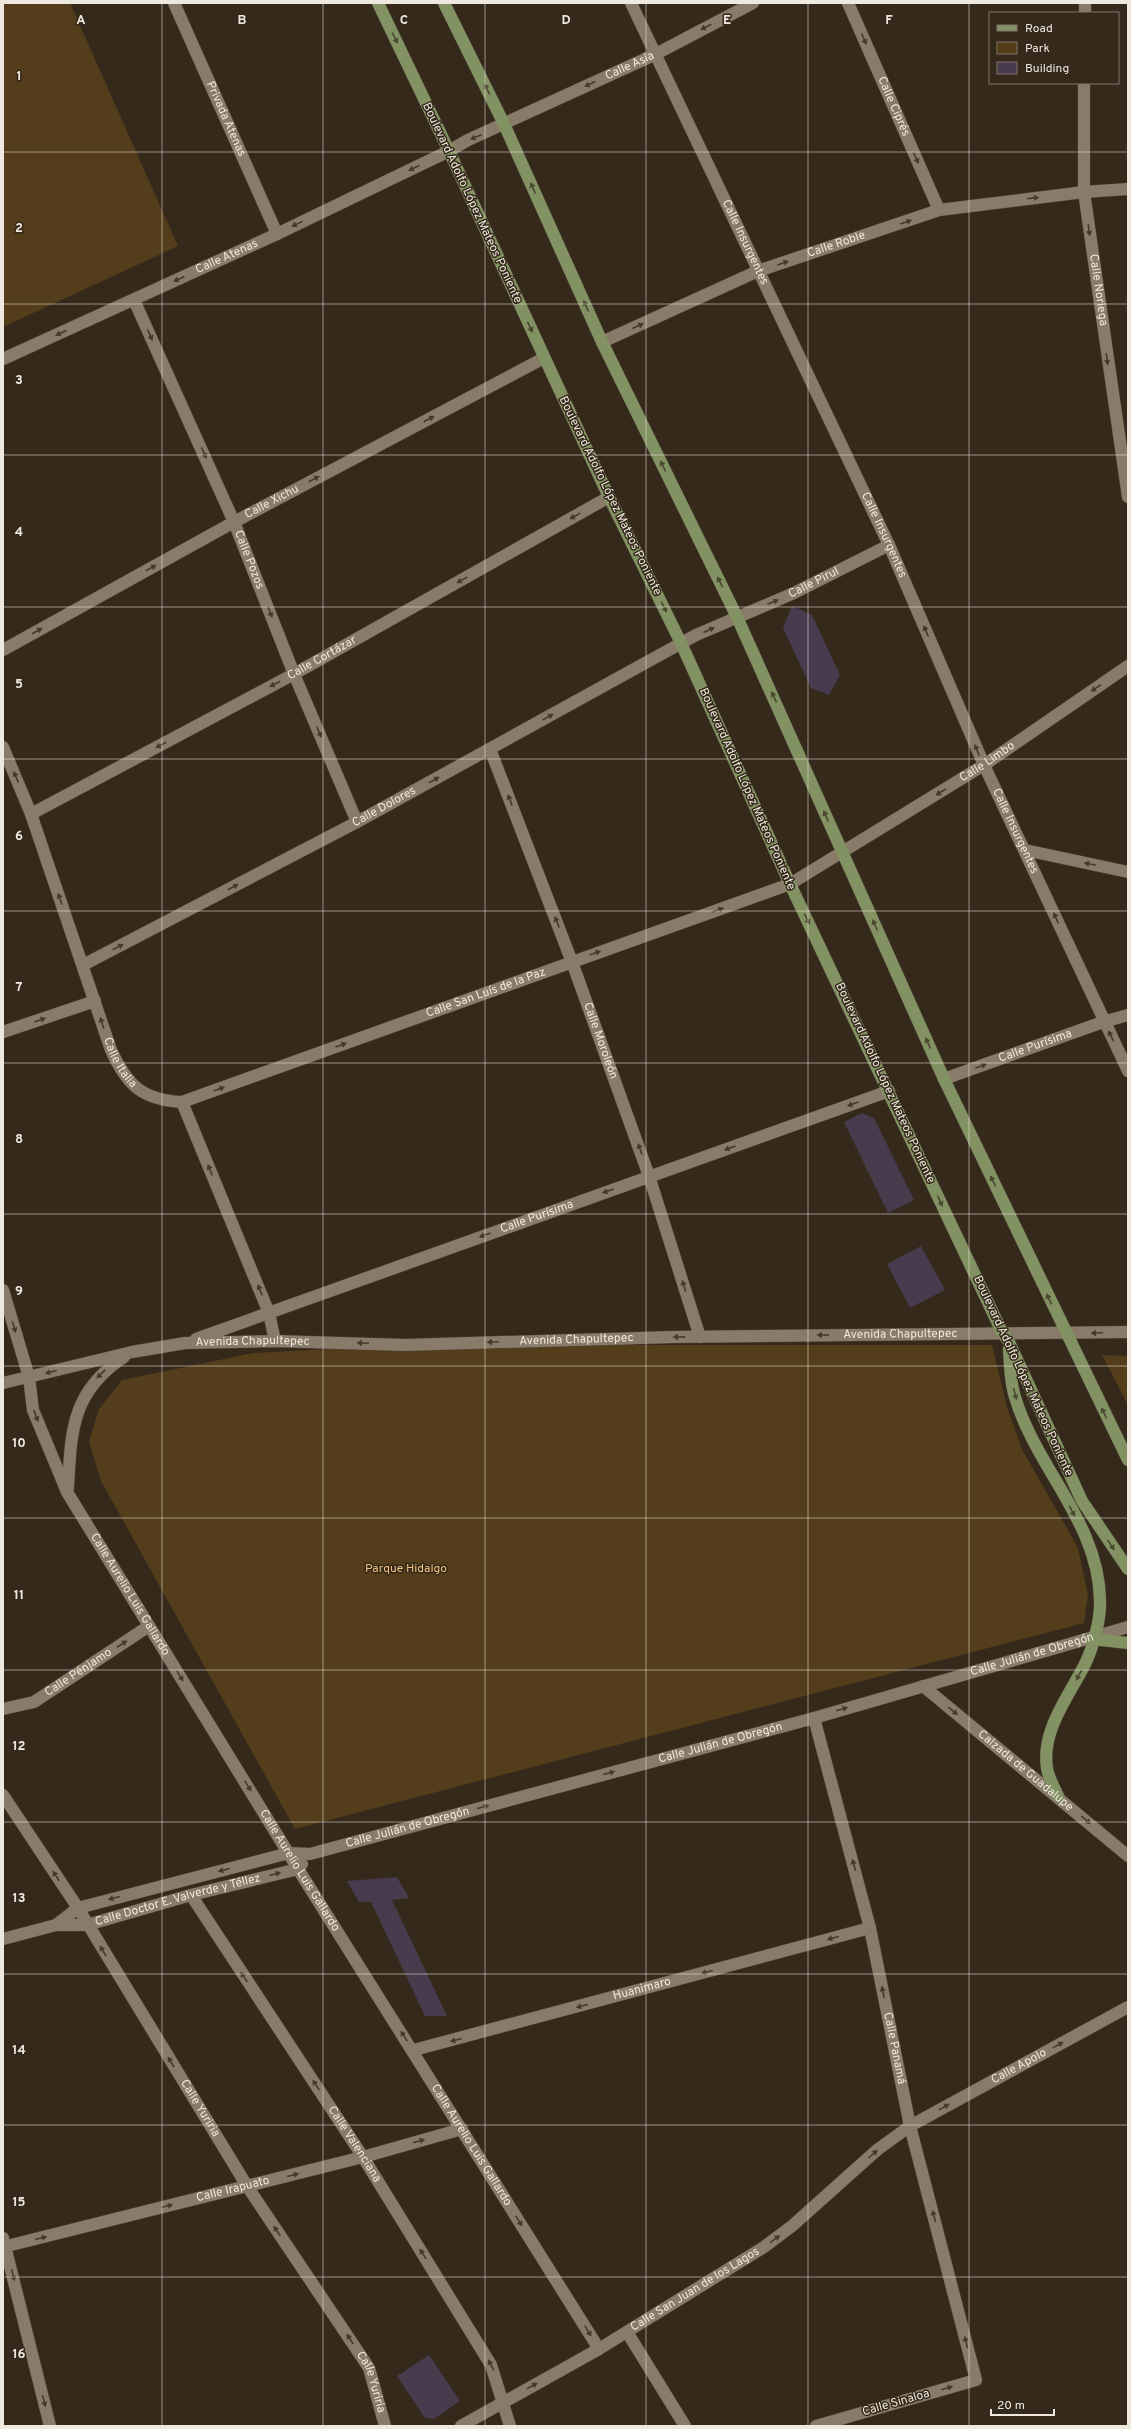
<svg xmlns="http://www.w3.org/2000/svg" width="1131" height="2429" font-family="Overpass,sans-serif">
  <rect width="100%" height="100%" fill="#34291a"/>
  <g fill="#533d1b">
    <path d="M 3,3 L 70,3 L 178,246 L 3,327 Z"/>
    <path d="M 405,1345 L 992,1345 L 1007,1407 L 1022,1449 L 1078,1548 L 1088,1595 L 1084,1623 L 295,1829 L 101,1481 L 89,1442 L 99,1409 L 122,1380 L 253,1353 Z"/>
    <path d="M 1102,1355 L 1128,1356 L 1128,1405 Z"/>
  </g>
  <g fill="#463c4d">
    <path d="M 792,606 L 812,615 L 840,675 L 829,695 L 811,688 L 783,628 Z"/>
    <path d="M 862,1113 L 874,1118 L 914,1200 L 888,1213 L 844,1122 Z"/>
    <path d="M 921,1246 L 945,1290 L 910,1308 L 887,1264 Z"/>
    <path d="M 397,1877 L 409,1898 L 392,1900 L 447,2016 L 425,2016 L 371,1902 L 359,1902 L 347,1881 Z"/>
    <path d="M 429,2355 L 460,2401 L 434,2419 L 425,2418 L 397,2376 Z"/>
  </g>
  <g fill="none" stroke-linecap="round" stroke-linejoin="round">
    <defs>
      <g id="minor">
        <path id="s1" d="M 174,3 L 277,234"/>
        <path id="s2" d="M 631,3 L 889,545 L 984,765 L 1128,1071"/>
        <path id="s3" d="M 848,3 L 939,210"/>
        <path d="M 1085,13 L 1085,3"/>
        <path id="s4" d="M 1084,83 L 1084,192 L 1128,497"/>
        <path id="s5" d="M 134,300 L 234,522 L 294,674 L 357,822"/>
        <path id="s6" d="M 602,342 L 758,271 L 939,210 L 1084,192 L 1128,189"/>
        <path id="s7" d="M 3,359 L 277,234 L 449,151 L 468,140 L 654,55 L 753,3"/>
        <path id="s8" d="M 3,650 L 234,522 L 544,358"/>
        <path id="s9" d="M 3,747 L 31,814 L 111,1050 C 127,1085 142,1100 182,1102 L 790,884 L 984,765 L 1128,666"/>
        <path id="s10" d="M 490,749 L 572,962 L 649,1176 L 700,1337"/>
        <path id="s11" d="M 31,814 L 294,674 L 609,497"/>
        <path d="M 1025,850 L 1128,872"/>
        <path id="s12" d="M 83,965 L 357,822 L 696,635 L 794,593 L 889,545"/>
        <path d="M 3,1032 L 95,1001"/>
        <path id="s13" d="M 944,1079 L 1103,1022 L 1128,1015"/>
        <path d="M 182,1102 L 269,1313 L 275,1341"/>
        <path id="s14" d="M 3,1290 L 29,1377 L 33,1410 L 67,1492 L 298,1869 L 599,2349"/>
        <path id="s15" d="M 196,1339 L 889,1091"/>
        <path id="s16" d="M 3,1383 L 132,1352 L 185,1343 L 275,1341 L 405,1345 L 673,1337 L 1128,1332"/>
        <path d="M 68,1488 C 71,1430 72,1391 124,1357"/>
        <path id="s17" d="M 923,1686 L 1128,1856"/>
        <path id="s18" d="M 3,1709 L 34,1702 L 149,1626"/>
        <path id="s19" d="M 814,1718 L 870,1928 L 910,2126 L 976,2380 L 816,2426"/>
        <path id="s20" d="M 3,1795 L 78,1908 L 247,2186 L 369,2368 L 385,2426"/>
        <path id="s21" d="M 191,1895 L 363,2157 L 491,2365 L 510,2426"/>
        <path id="s22" d="M 56,1925 L 78,1908 L 289,1853 L 310,1854 L 814,1718 L 1128,1627"/>
        <path id="s23" d="M 3,1939 L 56,1925 L 87,1925 L 191,1895 L 298,1869 L 302,1864"/>
        <path id="s24" d="M 414,2050 L 870,1928"/>
        <path d="M 3,2238 L 50,2426"/>
        <path id="s25" d="M 3,2247 L 363,2157 L 462,2129"/>
        <path d="M 627,2332 L 685,2426"/>
        <path id="s26" d="M 461,2426 L 599,2349 L 764,2247 L 792,2226 L 877,2150 L 910,2126 L 1128,2007"/>
      </g>
      <g id="major">
        <path d="M 378,3 L 449,151 L 609,497 L 681,643 L 790,884 L 1002,1332 L 1009,1342 L 1082,1501 L 1128,1569"/>
        <path d="M 444,3 L 504,124 L 602,342 L 737,617 L 944,1079 L 1128,1460"/>
        <path d="M 1009,1349 C 1010,1365 1010,1382 1015,1397 C 1036,1468 1099,1523 1100,1600 C 1101,1618 1093,1648 1085,1664 C 1069,1696 1041,1730 1047,1768 C 1048,1777 1054,1787 1058,1796"/>
        <path d="M 1092,1639 L 1128,1643"/>
      </g>
    </defs>
    <use href="#minor" stroke="#4f4538" stroke-width="13"/>
    <use href="#major" stroke="#4f4538" stroke-width="13"/>
    <use href="#minor" stroke="#887b69" stroke-width="12"/>
    <use href="#major" stroke="#829262" stroke-width="12"/>
  </g>
  <defs><path id="oneway-solid" d="M-6-.8H1V-3.2L6.5 0L1 3.2V.8H-6Z"/></defs>
  <g fill="#45392a">
    <use href="#oneway-solid" transform="translate(706 27) rotate(153)"/>
    <use href="#oneway-solid" transform="translate(864 39) rotate(66)"/>
    <use href="#oneway-solid" transform="translate(590 84) rotate(155)"/>
    <use href="#oneway-solid" transform="translate(476 137) rotate(158)"/>
    <use href="#oneway-solid" transform="translate(916 158) rotate(66)"/>
    <use href="#oneway-solid" transform="translate(414 168) rotate(154)"/>
    <use href="#oneway-solid" transform="translate(1033 198) rotate(-7)"/>
    <use href="#oneway-solid" transform="translate(906 222) rotate(-19)"/>
    <use href="#oneway-solid" transform="translate(297 224) rotate(154)"/>
    <use href="#oneway-solid" transform="translate(1089 230) rotate(82)"/>
    <use href="#oneway-solid" transform="translate(783 263) rotate(-19)"/>
    <use href="#oneway-solid" transform="translate(179 279) rotate(155)"/>
    <use href="#oneway-solid" transform="translate(638 326) rotate(-24)"/>
    <use href="#oneway-solid" transform="translate(61 333) rotate(156)"/>
    <use href="#oneway-solid" transform="translate(150 335) rotate(66)"/>
    <use href="#oneway-solid" transform="translate(1107 359) rotate(82)"/>
    <use href="#oneway-solid" transform="translate(429 419) rotate(-28)"/>
    <use href="#oneway-solid" transform="translate(204 453) rotate(66)"/>
    <use href="#oneway-solid" transform="translate(314 479) rotate(-28)"/>
    <use href="#oneway-solid" transform="translate(575 516) rotate(151)"/>
    <use href="#oneway-solid" transform="translate(151 568) rotate(-29)"/>
    <use href="#oneway-solid" transform="translate(462 580) rotate(151)"/>
    <use href="#oneway-solid" transform="translate(773 602) rotate(-23)"/>
    <use href="#oneway-solid" transform="translate(270 612) rotate(69)"/>
    <use href="#oneway-solid" transform="translate(709 630) rotate(-24)"/>
    <use href="#oneway-solid" transform="translate(37 631) rotate(-29)"/>
    <use href="#oneway-solid" transform="translate(926 631) rotate(-113)"/>
    <use href="#oneway-solid" transform="translate(275 684) rotate(152)"/>
    <use href="#oneway-solid" transform="translate(1096 688) rotate(145)"/>
    <use href="#oneway-solid" transform="translate(548 717) rotate(-29)"/>
    <use href="#oneway-solid" transform="translate(319 732) rotate(67)"/>
    <use href="#oneway-solid" transform="translate(161 745) rotate(152)"/>
    <use href="#oneway-solid" transform="translate(977 750) rotate(-113)"/>
    <use href="#oneway-solid" transform="translate(16 777) rotate(-113)"/>
    <use href="#oneway-solid" transform="translate(434 780) rotate(-29)"/>
    <use href="#oneway-solid" transform="translate(941 792) rotate(148)"/>
    <use href="#oneway-solid" transform="translate(510 800) rotate(-111)"/>
    <use href="#oneway-solid" transform="translate(1090 864) rotate(-168)"/>
    <use href="#oneway-solid" transform="translate(233 887) rotate(-28)"/>
    <use href="#oneway-solid" transform="translate(60 899) rotate(-109)"/>
    <use href="#oneway-solid" transform="translate(718 910) rotate(-20)"/>
    <use href="#oneway-solid" transform="translate(1056 918) rotate(-114)"/>
    <use href="#oneway-solid" transform="translate(557 922) rotate(-111)"/>
    <use href="#oneway-solid" transform="translate(118 947) rotate(-28)"/>
    <use href="#oneway-solid" transform="translate(595 953) rotate(-20)"/>
    <use href="#oneway-solid" transform="translate(40 1020) rotate(-19)"/>
    <use href="#oneway-solid" transform="translate(102 1023) rotate(-108)"/>
    <use href="#oneway-solid" transform="translate(1111 1036) rotate(-116)"/>
    <use href="#oneway-solid" transform="translate(341 1045) rotate(-20)"/>
    <use href="#oneway-solid" transform="translate(981 1066) rotate(-20)"/>
    <use href="#oneway-solid" transform="translate(219 1089) rotate(-20)"/>
    <use href="#oneway-solid" transform="translate(853 1104) rotate(160)"/>
    <use href="#oneway-solid" transform="translate(730 1148) rotate(160)"/>
    <use href="#oneway-solid" transform="translate(640 1149) rotate(-110)"/>
    <use href="#oneway-solid" transform="translate(210 1170) rotate(-112)"/>
    <use href="#oneway-solid" transform="translate(608 1191) rotate(160)"/>
    <use href="#oneway-solid" transform="translate(485 1235) rotate(160)"/>
    <use href="#oneway-solid" transform="translate(684 1286) rotate(-107)"/>
    <use href="#oneway-solid" transform="translate(260 1290) rotate(-112)"/>
    <use href="#oneway-solid" transform="translate(14 1327) rotate(74)"/>
    <use href="#oneway-solid" transform="translate(1097 1333) rotate(178)"/>
    <use href="#oneway-solid" transform="translate(823 1335) rotate(179)"/>
    <use href="#oneway-solid" transform="translate(679 1337) rotate(179)"/>
    <use href="#oneway-solid" transform="translate(493 1342) rotate(178)"/>
    <use href="#oneway-solid" transform="translate(363 1343) rotate(-178)"/>
    <use href="#oneway-solid" transform="translate(51 1372) rotate(166)"/>
    <use href="#oneway-solid" transform="translate(101 1374) rotate(136)"/>
    <use href="#oneway-solid" transform="translate(36 1416) rotate(70)"/>
    <use href="#oneway-solid" transform="translate(122 1644) rotate(-33)"/>
    <use href="#oneway-solid" transform="translate(180 1676) rotate(58)"/>
    <use href="#oneway-solid" transform="translate(842 1709) rotate(-16)"/>
    <use href="#oneway-solid" transform="translate(953 1711) rotate(39)"/>
    <use href="#oneway-solid" transform="translate(609 1773) rotate(-15)"/>
    <use href="#oneway-solid" transform="translate(248 1786) rotate(58)"/>
    <use href="#oneway-solid" transform="translate(483 1807) rotate(-15)"/>
    <use href="#oneway-solid" transform="translate(1086 1820) rotate(41)"/>
    <use href="#oneway-solid" transform="translate(854 1865) rotate(-105)"/>
    <use href="#oneway-solid" transform="translate(224 1870) rotate(166)"/>
    <use href="#oneway-solid" transform="translate(275 1874) rotate(-14)"/>
    <use href="#oneway-solid" transform="translate(56 1876) rotate(-123)"/>
    <use href="#oneway-solid" transform="translate(114 1898) rotate(165)"/>
    <use href="#oneway-solid" transform="translate(833 1938) rotate(165)"/>
    <use href="#oneway-solid" transform="translate(103 1951) rotate(-121)"/>
    <use href="#oneway-solid" transform="translate(707 1972) rotate(165)"/>
    <use href="#oneway-solid" transform="translate(244 1977) rotate(-123)"/>
    <use href="#oneway-solid" transform="translate(883 1992) rotate(-101)"/>
    <use href="#oneway-solid" transform="translate(582 2006) rotate(165)"/>
    <use href="#oneway-solid" transform="translate(404 2036) rotate(-122)"/>
    <use href="#oneway-solid" transform="translate(456 2040) rotate(166)"/>
    <use href="#oneway-solid" transform="translate(1058 2045) rotate(-29)"/>
    <use href="#oneway-solid" transform="translate(171 2062) rotate(-121)"/>
    <use href="#oneway-solid" transform="translate(316 2085) rotate(-123)"/>
    <use href="#oneway-solid" transform="translate(944 2107) rotate(-29)"/>
    <use href="#oneway-solid" transform="translate(419 2141) rotate(-16)"/>
    <use href="#oneway-solid" transform="translate(873 2154) rotate(-42)"/>
    <use href="#oneway-solid" transform="translate(293 2175) rotate(-14)"/>
    <use href="#oneway-solid" transform="translate(167 2206) rotate(-14)"/>
    <use href="#oneway-solid" transform="translate(934 2216) rotate(-104)"/>
    <use href="#oneway-solid" transform="translate(519 2221) rotate(58)"/>
    <use href="#oneway-solid" transform="translate(277 2231) rotate(-124)"/>
    <use href="#oneway-solid" transform="translate(41 2238) rotate(-14)"/>
    <use href="#oneway-solid" transform="translate(775 2239) rotate(-36)"/>
    <use href="#oneway-solid" transform="translate(423 2254) rotate(-122)"/>
    <use href="#oneway-solid" transform="translate(13 2275) rotate(76)"/>
    <use href="#oneway-solid" transform="translate(588 2331) rotate(58)"/>
    <use href="#oneway-solid" transform="translate(350 2339) rotate(-124)"/>
    <use href="#oneway-solid" transform="translate(966 2342) rotate(-104)"/>
    <use href="#oneway-solid" transform="translate(491 2365) rotate(-117)"/>
    <use href="#oneway-solid" transform="translate(532 2386) rotate(-29)"/>
    <use href="#oneway-solid" transform="translate(947 2388) rotate(-16)"/>
    <use href="#oneway-solid" transform="translate(44 2401) rotate(76)"/>
  </g>
  <g fill="#4b4830">
    <use href="#oneway-solid" transform="translate(395 38) rotate(64)"/>
    <use href="#oneway-solid" transform="translate(487 89) rotate(-116)"/>
    <use href="#oneway-solid" transform="translate(533 188) rotate(-114)"/>
    <use href="#oneway-solid" transform="translate(586 306) rotate(-114)"/>
    <use href="#oneway-solid" transform="translate(530 327) rotate(65)"/>
    <use href="#oneway-solid" transform="translate(663 466) rotate(-116)"/>
    <use href="#oneway-solid" transform="translate(720 582) rotate(-116)"/>
    <use href="#oneway-solid" transform="translate(664 607) rotate(64)"/>
    <use href="#oneway-solid" transform="translate(774 697) rotate(-115)"/>
    <use href="#oneway-solid" transform="translate(826 816) rotate(-114)"/>
    <use href="#oneway-solid" transform="translate(807 919) rotate(64)"/>
    <use href="#oneway-solid" transform="translate(875 925) rotate(-114)"/>
    <use href="#oneway-solid" transform="translate(928 1043) rotate(-114)"/>
    <use href="#oneway-solid" transform="translate(993 1181) rotate(-116)"/>
    <use href="#oneway-solid" transform="translate(940 1201) rotate(65)"/>
    <use href="#oneway-solid" transform="translate(1049 1299) rotate(-116)"/>
    <use href="#oneway-solid" transform="translate(1015 1394) rotate(76)"/>
    <use href="#oneway-solid" transform="translate(1104 1413) rotate(-116)"/>
    <use href="#oneway-solid" transform="translate(1072 1511) rotate(62)"/>
    <use href="#oneway-solid" transform="translate(1111 1545) rotate(56)"/>
    <use href="#oneway-solid" transform="translate(1079 1675) rotate(119)"/>
  </g>
  <path fill="none" stroke="#efe8de" stroke-width="1" stroke-opacity="0.55" d="M 162,3 L 162,2426M 323,3 L 323,2426M 485,3 L 485,2426M 646,3 L 646,2426M 808,3 L 808,2426M 969,3 L 969,2426M 3,152 L 1128,152M 3,304 L 1128,304M 3,455 L 1128,455M 3,607 L 1128,607M 3,759 L 1128,759M 3,911 L 1128,911M 3,1063 L 1128,1063M 3,1214 L 1128,1214M 3,1366 L 1128,1366M 3,1518 L 1128,1518M 3,1670 L 1128,1670M 3,1822 L 1128,1822M 3,1974 L 1128,1974M 3,2125 L 1128,2125M 3,2277 L 1128,2277"/>
  <g text-anchor="middle" dominant-baseline="central" stroke-width="3" stroke-linejoin="round" paint-order="stroke">
    <g font-size="12" fill="#efe8de" stroke="#34291a">
      <text stroke="none"><textPath href="#s7" startOffset="692">Calle Asia</textPath></text>
      <text stroke="none"><textPath href="#s3" startOffset="113">Calle Ciprés</textPath></text>
      <text stroke="none"><textPath href="#s1" startOffset="127">Privada Atenas</textPath></text>
      <text transform="translate(472 203) rotate(65)">Boulevard Adolfo López Mateos Poniente</text>
      <text stroke="none"><textPath href="#s2" startOffset="265">Calle Insurgentes</textPath></text>
      <text stroke="none"><textPath href="#s6" startOffset="254">Calle Roble</textPath></text>
      <text stroke="none"><textPath href="#s7" startOffset="246">Calle Atenas</textPath></text>
      <text stroke="none"><textPath href="#s4" startOffset="208">Calle Noriega</textPath></text>
      <text transform="translate(610 496) rotate(64)">Boulevard Adolfo López Mateos Poniente</text>
      <text stroke="none"><textPath href="#s8" startOffset="307">Calle Xichu</textPath></text>
      <text stroke="none"><textPath href="#s2" startOffset="589">Calle Insurgentes</textPath></text>
      <text stroke="none"><textPath href="#s5" startOffset="284">Calle Pozos</textPath></text>
      <text stroke="none"><textPath href="#s12" startOffset="825">Calle Pirul</textPath></text>
      <text stroke="none"><textPath href="#s11" startOffset="330">Calle Cortázar</textPath></text>
      <text stroke="none"><textPath href="#s9" startOffset="1294">Calle Limbo</textPath></text>
      <text transform="translate(747 789) rotate(66)">Boulevard Adolfo López Mateos Poniente</text>
      <text stroke="none"><textPath href="#s12" startOffset="340">Calle Dolores</textPath></text>
      <text stroke="none"><textPath href="#s2" startOffset="913">Calle Insurgentes</textPath></text>
      <text stroke="none"><textPath href="#s9" startOffset="739">Calle San Luís de la Paz</textPath></text>
      <text stroke="none"><textPath href="#s10" startOffset="312">Calle Moroleón</textPath></text>
      <text stroke="none"><textPath href="#s13" startOffset="97">Calle Purísima</textPath></text>
      <text stroke="none"><textPath href="#s9" startOffset="337">Calle Italia</textPath></text>
      <text transform="translate(885 1083) rotate(65)">Boulevard Adolfo López Mateos Poniente</text>
      <text stroke="none"><textPath href="#s15" startOffset="362">Calle Purísima</textPath></text>
      <text stroke="none"><textPath href="#s16" startOffset="902">Avenida Chapultepec</textPath></text>
      <text stroke="none"><textPath href="#s16" startOffset="578">Avenida Chapultepec</textPath></text>
      <text stroke="none"><textPath href="#s16" startOffset="254">Avenida Chapultepec</textPath></text>
      <text transform="translate(1023 1376) rotate(65)">Boulevard Adolfo López Mateos Poniente</text>
      <text stroke="none"><textPath href="#s14" startOffset="333">Calle Aurelio Luis Gallardo</textPath></text>
      <text stroke="none"><textPath href="#s22" startOffset="1016">Calle Julián de Obregón</textPath></text>
      <text stroke="none"><textPath href="#s18" startOffset="85">Calle Pénjamo</textPath></text>
      <text stroke="none"><textPath href="#s22" startOffset="692">Calle Julián de Obregón</textPath></text>
      <text stroke="none"><textPath href="#s17" startOffset="133">Calzada de Guadalupe</textPath></text>
      <text stroke="none"><textPath href="#s22" startOffset="368">Calle Julián de Obregón</textPath></text>
      <text stroke="none"><textPath href="#s14" startOffset="657">Calle Aurelio Luis Gallardo</textPath></text>
      <text stroke="none"><textPath href="#s23" startOffset="180">Calle Doctor E. Valverde y Téllez</textPath></text>
      <text stroke="none"><textPath href="#s24" startOffset="236">Huanimaro</textPath></text>
      <text stroke="none"><textPath href="#s19" startOffset="340">Calle Panamá</textPath></text>
      <text stroke="none"><textPath href="#s26" startOffset="666">Calle Apolo</textPath></text>
      <text stroke="none"><textPath href="#s20" startOffset="370">Calle Yuriria</textPath></text>
      <text stroke="none"><textPath href="#s14" startOffset="981">Calle Aurelio Luis Gallardo</textPath></text>
      <text stroke="none"><textPath href="#s21" startOffset="298">Calle Valenciana</textPath></text>
      <text stroke="none"><textPath href="#s25" startOffset="237">Calle Irapuato</textPath></text>
      <text stroke="none"><textPath href="#s26" startOffset="271">Calle San Juan de los Lagos</textPath></text>
      <text stroke="none"><textPath href="#s20" startOffset="694">Calle Yuriria</textPath></text>
      <text transform="translate(896 2403) rotate(-16)">Calle Sinaloa</text>
    </g>
    <g font-size="12" fill="#f2c380" stroke="#34291a">
      <text x="406" y="1569">Parque Hidalgo</text>
    </g>
  </g>
  <g font-size="13" text-anchor="middle" font-weight="bold" fill="#efe8de" stroke="#34291a" stroke-width="3" stroke-linejoin="round" paint-order="stroke">
    <text x="81" y="24">A</text>
    <text x="242" y="24">B</text>
    <text x="404" y="24">C</text>
    <text x="566" y="24">D</text>
    <text x="727" y="24">E</text>
    <text x="889" y="24">F</text>
    <text x="19" y="80">1</text>
    <text x="19" y="232">2</text>
    <text x="19" y="384">3</text>
    <text x="19" y="536">4</text>
    <text x="19" y="688">5</text>
    <text x="19" y="840">6</text>
    <text x="19" y="991">7</text>
    <text x="19" y="1143">8</text>
    <text x="19" y="1295">9</text>
    <text x="19" y="1447">10</text>
    <text x="19" y="1599">11</text>
    <text x="19" y="1750">12</text>
    <text x="19" y="1902">13</text>
    <text x="19" y="2054">14</text>
    <text x="19" y="2206">15</text>
    <text x="19" y="2358">16</text>
  </g>
  <rect width="1131" height="2429" fill="none" stroke="#efe8de" stroke-width="8"/>
  <rect x="989" y="12" width="130" height="72" fill="#34291a" stroke="#7f7568"/>
  <rect x="997" y="25" width="20" height="6" fill="#829262" stroke="#7f7568"/>
  <text x="1025" y="32" font-size="12" fill="#efe8de">Road</text>
  <rect x="997" y="42" width="20" height="12" fill="#533d1b" stroke="#7f7568"/>
  <text x="1025" y="52" font-size="12" fill="#efe8de">Park</text>
  <rect x="997" y="62" width="20" height="12" fill="#463c4d" stroke="#7f7568"/>
  <text x="1025" y="72" font-size="12" fill="#efe8de">Building</text>
  <path d="M991 2409v6h63v-6" fill="none" stroke="#efe8de" stroke-width="2"/>
  <text x="997" y="2409" font-size="12" fill="#efe8de" stroke="#34291a" stroke-width="3" paint-order="stroke">20 m</text>
</svg>
